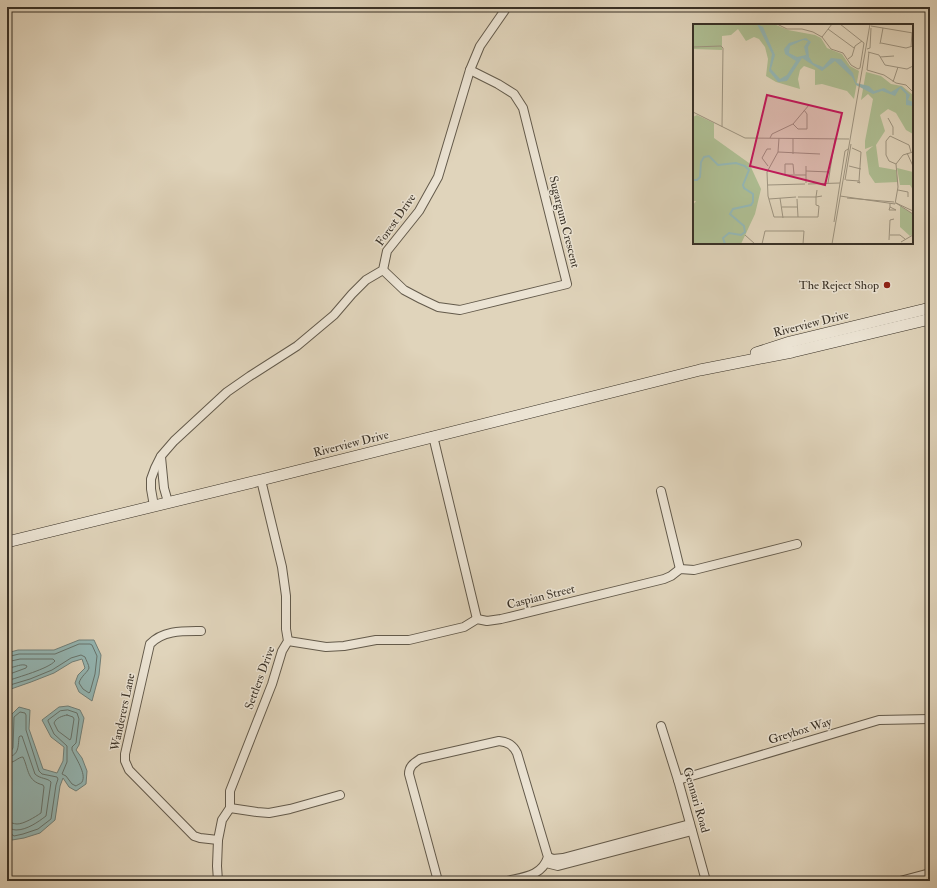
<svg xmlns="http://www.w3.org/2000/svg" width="937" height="888" font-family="'IM FELL Double Pica',serif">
  <rect width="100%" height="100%" fill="#e0d4bb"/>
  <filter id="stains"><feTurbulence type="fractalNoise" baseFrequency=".005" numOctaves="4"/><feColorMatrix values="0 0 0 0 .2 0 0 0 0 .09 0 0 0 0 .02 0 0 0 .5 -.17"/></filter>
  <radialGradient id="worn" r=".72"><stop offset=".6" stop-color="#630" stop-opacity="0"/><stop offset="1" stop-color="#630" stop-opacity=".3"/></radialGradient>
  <g fill="#94b7b5" stroke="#70817c">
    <path d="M 79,640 L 94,640 L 101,655 L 99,675 L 92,701 L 79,692 L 75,683 L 78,675 L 85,668 L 82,659 L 72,662 L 54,673 L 31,682 L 11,689 L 7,693 L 7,653 L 18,650 L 54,650 Z"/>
    <path d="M 68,706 L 80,710 L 84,718 L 79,745 L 76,750 L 82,758 L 87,771 L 86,784 L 76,791 L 69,787 L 63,778 L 60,786 L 55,820 L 40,833 L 24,838 L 12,840 L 7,836 L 7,755 L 9,752 L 10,716 L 19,707 L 30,710 L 29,729 L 43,769 L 57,773 L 63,761 L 64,747 L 51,737 L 42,720 L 59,707 Z"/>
  </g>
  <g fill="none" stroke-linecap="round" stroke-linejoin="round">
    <g stroke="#66746e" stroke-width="1">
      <path d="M 7,657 L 19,654 L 55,654 L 79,644 L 90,644 L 92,645 L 97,656 L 95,674 L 90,692 L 89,693 L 83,689 L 79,683 C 81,676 88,672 89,668 C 89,665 86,660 85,657 L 81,655 L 71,658 L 52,670 L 30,679 L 10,685 L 7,688"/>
      <path d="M 7,662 L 20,659 L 53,659 L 55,661 C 48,669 18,677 7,681"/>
      <path d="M 7,668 C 14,668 19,664 25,665 L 27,666 L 26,668 L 7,675"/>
      <path d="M 68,710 L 77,713 L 79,719 L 76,743 L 72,747 L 72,750 C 75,757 87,774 82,782 C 82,783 77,785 76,786 L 72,784 L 66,776 L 62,774 L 67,762 L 67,746 L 54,734 L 48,721 L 48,720 L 60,711 Z"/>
      <path d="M 67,715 L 73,717 L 74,719 L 71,738 L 70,740 L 58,731 L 54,723 C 56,718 62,716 67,715 Z"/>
      <path d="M 7,752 L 11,751 L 13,748 L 14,717 L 20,712 L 25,713 L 26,715 L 26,730 L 39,771 L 42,774 L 57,777 L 58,779 L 56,785 L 51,819 L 38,829 L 23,834 L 14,836 L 10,833 L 7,833"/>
      <path d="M 7,757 C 19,756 18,747 19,737 L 20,736 L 22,736 L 35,774 C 40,779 48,778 51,782 L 46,816 C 38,822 27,830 16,830 C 13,830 10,828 7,828"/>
      <path d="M 7,763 C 15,763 18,757 23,757 C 29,770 27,781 43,785 L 44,787 L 41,813 C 35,817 24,824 17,824 C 14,824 10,822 7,822"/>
    </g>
    <defs>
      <g id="street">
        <path d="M 383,270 L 404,290 L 421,299 L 438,307 L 460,310 L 567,284 L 523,108 L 514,94 L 498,84 L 470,70"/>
        <path d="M 433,436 L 477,619"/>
        <path d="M 161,457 L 164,488 L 168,502"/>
        <path d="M 661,491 L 680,569"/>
        <path d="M 154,506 L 151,489 L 151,479 L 155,468 L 161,456 L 174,441 L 227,392 L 250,376 L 297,346 L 334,315 L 352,294 L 366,280 L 383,270 L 387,251 L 419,211 L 438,177 L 470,70 L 480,46 L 507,7"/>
        <path d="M 201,631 C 183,631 163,630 150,644 L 125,754 L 125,761 L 129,770 L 194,836 L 200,838 L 218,840"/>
        <path d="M 288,641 L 326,647 L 344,646 L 376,640 L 409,640 L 464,627 L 477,619 L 487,621 L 501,619 L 664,579 L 671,576 L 680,569 L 694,570 L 797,544"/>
        <path d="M 661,726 L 678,780 L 706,881"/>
        <path d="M 678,780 L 879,720 L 930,719"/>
        <path d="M 230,808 L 257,812 L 269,813 L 290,809 L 340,795"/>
        <path d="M 548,857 L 553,859 L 563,858 L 690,824"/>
        <path d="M 546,863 L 558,866 L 692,831"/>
        <path d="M 218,881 L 217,866 L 218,840 L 222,820 L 230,808 L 230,791 L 272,684 L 282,651 L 288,641 L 286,629 L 286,596 L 282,567 L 261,480"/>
        <path d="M 438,881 L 409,774 C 409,766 414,763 420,759 L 499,741 C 508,742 513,745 517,753 L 548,857 C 542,876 524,877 507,881"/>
        <path d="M 900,881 L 930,873"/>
      </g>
      <g id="secondary">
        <path d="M 756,353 L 790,342 L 930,308"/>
        <path d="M 7,542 L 261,480 L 700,370 L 792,352 L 930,319"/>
      </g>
    </defs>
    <use href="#street" stroke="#635a4b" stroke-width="10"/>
    <use href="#secondary" stroke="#393126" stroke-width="12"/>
    <use href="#street" stroke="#ebe3d3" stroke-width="8"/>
    <use href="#secondary" stroke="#ebe3d3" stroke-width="11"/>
  </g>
  <circle fill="#8f2418" stroke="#ebe3d3" stroke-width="1.5" cx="887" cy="285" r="4"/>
  <g text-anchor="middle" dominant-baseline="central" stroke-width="3" stroke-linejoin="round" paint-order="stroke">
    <g font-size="12" fill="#393126" stroke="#ebe3d3">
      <text transform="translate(396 220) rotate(-55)">Forest Drive</text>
      <text transform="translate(564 222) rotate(76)">Sugargum Crescent</text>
      <text transform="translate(811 324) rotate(-14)">Riverview Drive</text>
      <text transform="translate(351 444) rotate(-14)">Riverview Drive</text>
      <text transform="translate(541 597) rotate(-14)">Caspian Street</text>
      <text transform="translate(260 678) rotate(-70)">Settlers Drive</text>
      <text transform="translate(123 712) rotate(-78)">Wanderers Lane</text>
      <text transform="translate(800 731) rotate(-17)">Greybox Way</text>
      <text transform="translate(696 800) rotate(74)">Gennari Road</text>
    </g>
    <g font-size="12" fill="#393126" stroke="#ebe3d3" text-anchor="end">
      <text x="879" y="285">The Reject Shop</text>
    </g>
  </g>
  <g transform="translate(693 24)">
    <rect width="220" height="220" fill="#e0d4bb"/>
    <path d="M 0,0 L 81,0 L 95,6 L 122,11 L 128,14 L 134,24 L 149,30 L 157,42 L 166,47 L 161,75 L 154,67 L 129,60 L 122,61 L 122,46 L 111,42 L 107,46 L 105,55 L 107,65 L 83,58 L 73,52 L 75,35 L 72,23 L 66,15 L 61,13 L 53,17 L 45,5 L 38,11 L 29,12 L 29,26 L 0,25 ZM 173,48 L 188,52 L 198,60 L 209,62 L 220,71 L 220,110 L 213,106 L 203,89 L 195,85 L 187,91 L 192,107 L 183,121 L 186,143 L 203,146 L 205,158 L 182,159 L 176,150 L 173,128 L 180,122 L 172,125 L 172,117 L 180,75 L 175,70 L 168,76 ZM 4,91 L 21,99 L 21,114 L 56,139 L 68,165 L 62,190 L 48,220 L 0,220 L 0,181 L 3,177 L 0,177 L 0,93 ZM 204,144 L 220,148 L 220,166 L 217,161 L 207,161 ZM 207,182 L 220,190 L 220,210 L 217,212 L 207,203 Z" fill="#aebe93"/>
    <path d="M 64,0 L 70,3 L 82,31 L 78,45 L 87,55 L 94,51 L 103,37 L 92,30 L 91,25 L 96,19 L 113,14 L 118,18 L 115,23 L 116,33 L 120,39 L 130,43 L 138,34 L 148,35 L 160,49 L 163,59 L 176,62 L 181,67 L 191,64 L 198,68 L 208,62 L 217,71 L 215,76 L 220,78 L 220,82 L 213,81 L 213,70 L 207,64 L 202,72 L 189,67 L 180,70 L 163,61 L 159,53 L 142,37 L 129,47 L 109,34 L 94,57 L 85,58 L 76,47 L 79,30 ZM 110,16 L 115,17 L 111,23 L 113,31 L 104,33 L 96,29 L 97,22 Z" fill="#94b7b5" fill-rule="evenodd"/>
    <path fill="none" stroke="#94b7b5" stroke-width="2" d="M 0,156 L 4,156 L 7,153 L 8,138 L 11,133 L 16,132 L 25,141 L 43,139 L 52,142 L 56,146 L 50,161 L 51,164 L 60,170 L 60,178 L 58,181 L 40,185 L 37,190 L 51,202 L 52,208 L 48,211 L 36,209 L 30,214 L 32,220"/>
    <path fill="none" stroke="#9d937f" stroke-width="1" d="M 84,0 L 94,5 L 109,5 L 120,8 L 129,13 L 138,25 L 150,29 L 158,41 L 165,45 L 167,44 L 171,19M 147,0 L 171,19M 178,2 L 220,9M 135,5 L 161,24M 129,13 L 139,0M 188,19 L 213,24 L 220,22M 187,20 L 190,4M 0,23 L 28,22 L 30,24 L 29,103M 218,23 L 219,9M 174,25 L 177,24 L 178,4M 175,28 L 186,31 L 192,41 L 214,45 L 220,42M 176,28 L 174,46 L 191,51 L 203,59 L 213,61 L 220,68M 187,33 L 201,32M 155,35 L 159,32 L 162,22 L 169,17M 200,58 L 205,43M 0,88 L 52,114 L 156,115M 195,94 L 200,103 L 200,111M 100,100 L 105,105 L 114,105 L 114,90 L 111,86M 77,114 L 79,110 L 100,100 L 116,81M 86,114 L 85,128 L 74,148 L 75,172 L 81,193 L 125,193 L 126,182 L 123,181 L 123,173 L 105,173M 159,124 L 168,128 L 166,157M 85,128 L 127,130M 214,129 L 220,142M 100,130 L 100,114M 203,140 L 196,137 L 193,131 L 193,117 L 197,112 L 216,121 L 218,128M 75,142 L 69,134 L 74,125 L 78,125M 113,142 L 113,159M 156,142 L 168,145M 113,147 L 137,148M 101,150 L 100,140 L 92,140 L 92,151 L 113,151M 152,156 L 158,120M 153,156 L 166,157 L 167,159 L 164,158M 135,159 L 142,115M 115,160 L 147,159M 75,161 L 112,160M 124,166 L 123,173 L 129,172M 205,166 L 215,168 L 215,173M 147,172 L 202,180 L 205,163 L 203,140 L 210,131 L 220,128M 87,174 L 90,194M 154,174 L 201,178M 76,175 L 103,173M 104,175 L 105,193M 203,179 L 220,190M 203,179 L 220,187M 89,183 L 104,183M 197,183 L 196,186 L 203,186 L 197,183 L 197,179M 141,198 L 152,127 L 155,125M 52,211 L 62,220M 197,211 L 207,211 L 212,215M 196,216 L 197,196 L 201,195M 208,218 L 220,211M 69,220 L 72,207 L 111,207 L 110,220M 139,220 L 177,0"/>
    <path fill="#c2185b" fill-opacity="0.15" stroke="#c2185b" stroke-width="2" d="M 74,71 L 149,89 L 132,161 L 57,142 Z"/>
    <rect width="220" height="220" fill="none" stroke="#393126" stroke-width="2"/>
  </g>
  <rect width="937" height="888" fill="none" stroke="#e0d4bb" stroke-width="24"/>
  <rect x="8" y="8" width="921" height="872" fill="none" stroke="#393126" stroke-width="2"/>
  <rect x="12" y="12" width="913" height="864" fill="none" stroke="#393126"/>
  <rect width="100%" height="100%" filter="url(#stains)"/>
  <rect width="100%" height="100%" fill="url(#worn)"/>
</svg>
